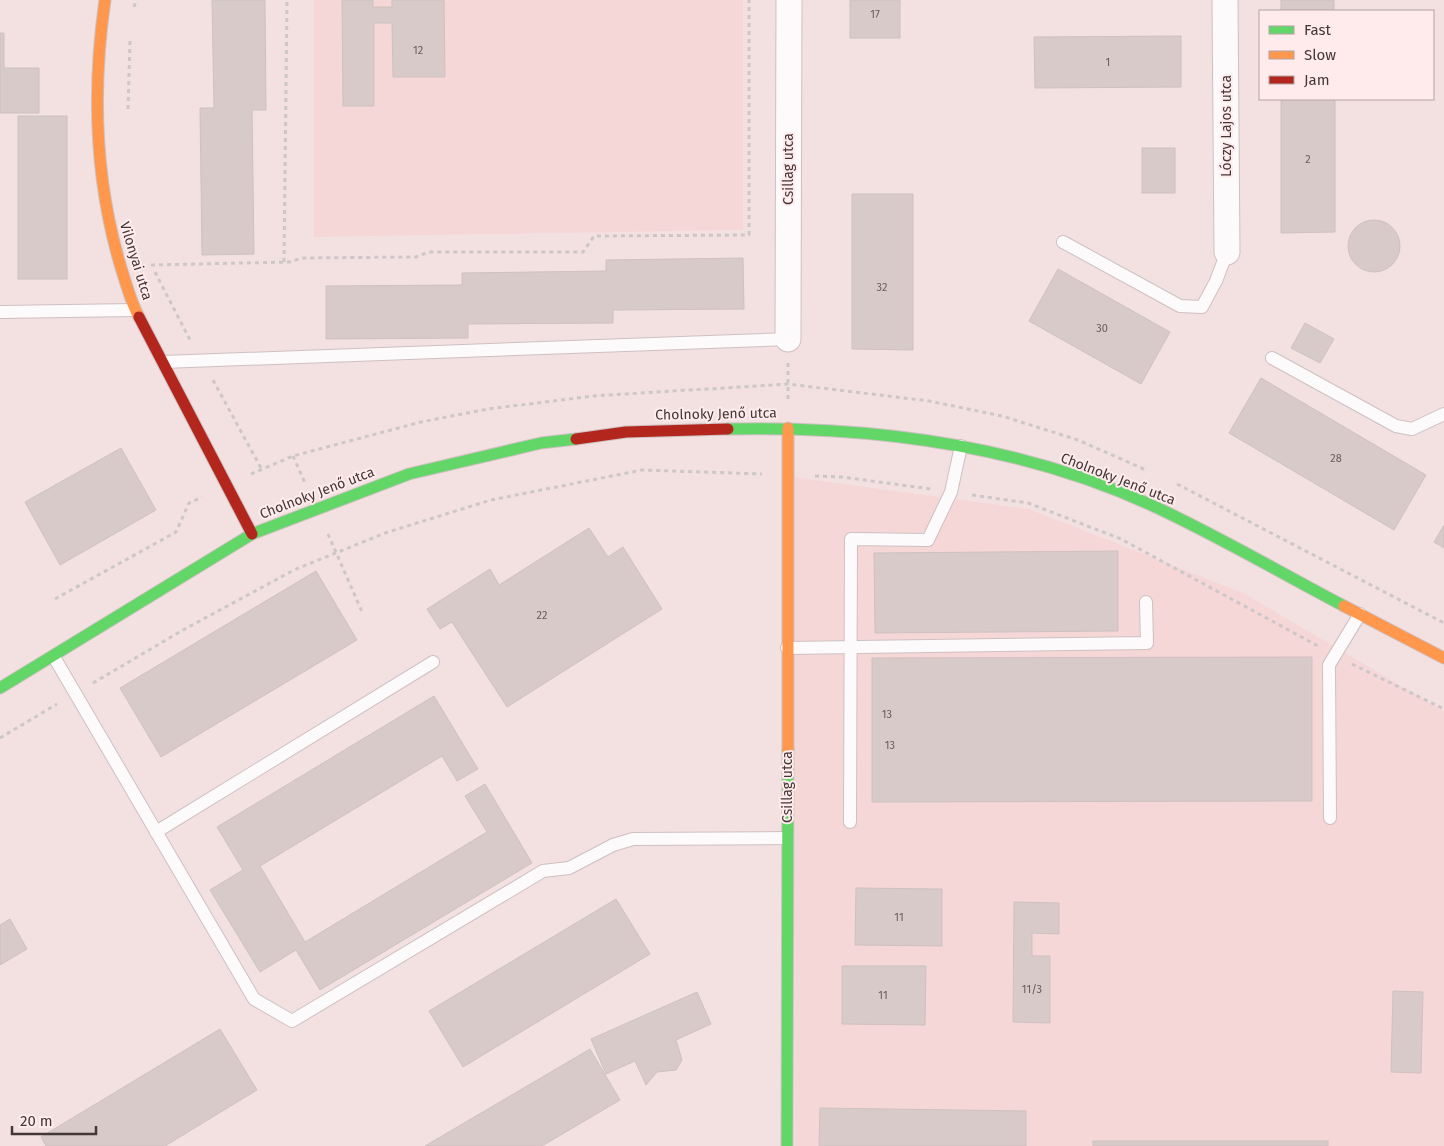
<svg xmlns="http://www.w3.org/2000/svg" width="1444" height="1146" font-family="'Fira Sans',sans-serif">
  <rect width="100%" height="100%" fill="#f3e1e2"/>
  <g fill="#f6d7d8">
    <path d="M 314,0 L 743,0 L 743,230 L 314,237 Z"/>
    <path d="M 792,477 L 1029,509 L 1243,593 L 1444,711 L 1444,1146 L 795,1146 Z"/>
  </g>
  <g fill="#d7cac8" stroke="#cec1bf">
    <path d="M 212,0 L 265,0 L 266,110 L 252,110 L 254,254 L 202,255 L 200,108 L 214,108 Z"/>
    <path d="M 342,0 L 373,0 L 373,7 L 392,7 L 392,0 L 444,0 L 445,77 L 393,77 L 392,23 L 374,23 L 374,106 L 343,106 Z"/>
    <rect x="850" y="0" width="50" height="38"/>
    <rect x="1281" y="0" width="53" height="11"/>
    <path d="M 0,33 L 4,33 L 4,68 L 39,68 L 39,113 L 0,113 Z"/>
    <path d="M 1181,36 L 1181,87 L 1035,88 L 1034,37 Z"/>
    <path d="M 1281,99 L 1335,99 L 1335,232 L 1281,233 Z"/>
    <rect x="18" y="116" width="49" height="163"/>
    <rect x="1142" y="148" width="33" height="45"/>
    <path d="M 852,194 L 913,194 L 913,350 L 852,349 Z"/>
    <circle cx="1374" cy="246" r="26"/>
    <path d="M 743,258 L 744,309 L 613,310 L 613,323 L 468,324 L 468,338 L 326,339 L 326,286 L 462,285 L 462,273 L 606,271 L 606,260 Z"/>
    <path d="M 1058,269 L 1170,332 L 1141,384 L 1029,321 Z"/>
    <path d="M 1305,323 L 1334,339 L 1320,363 L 1291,348 Z"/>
    <path d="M 1261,378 L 1426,475 L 1394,530 L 1229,433 Z"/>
    <path d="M 121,448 L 156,510 L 60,565 L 25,502 Z"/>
    <path d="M 1444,525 L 1444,548 L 1434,542 Z"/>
    <path d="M 589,528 L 608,557 L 623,547 L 662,609 L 507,707 L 452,622 L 440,629 L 427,609 L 490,569 L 499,585 Z"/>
    <path d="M 1118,551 L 1118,631 L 875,633 L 874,553 Z"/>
    <path d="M 316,571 L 357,640 L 161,757 L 120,688 Z"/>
    <path d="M 1312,657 L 1312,801 L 872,802 L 872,658 Z"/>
    <path d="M 434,696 L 478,769 L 457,781 L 442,756 L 260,866 L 305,942 L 487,832 L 465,796 L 485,784 L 532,863 L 320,990 L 296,950 L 260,972 L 210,890 L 243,870 L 217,827 Z"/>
    <path d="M 856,888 L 942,889 L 942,946 L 855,945 Z"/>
    <path d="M 616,899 L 650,954 L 463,1067 L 429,1011 Z"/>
    <path d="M 1014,902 L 1059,903 L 1059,934 L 1032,933 L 1032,956 L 1050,956 L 1050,1023 L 1013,1022 Z"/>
    <path d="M 10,919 L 27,949 L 0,965 L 0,925 Z"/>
    <path d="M 842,966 L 926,966 L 925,1025 L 842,1024 Z"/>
    <path d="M 1393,991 L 1423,992 L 1421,1073 L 1391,1072 Z"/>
    <path d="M 697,992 L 711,1024 L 676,1040 L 682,1060 L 676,1070 L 657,1072 L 646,1085 L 635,1061 L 606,1074 L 591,1039 Z"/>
    <path d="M 220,1029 L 257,1090 L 165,1146 L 46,1146 L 41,1137 Z"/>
    <path d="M 590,1049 L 620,1100 L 542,1146 L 425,1146 Z"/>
    <path d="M 820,1108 L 1026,1111 L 1026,1146 L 819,1146 Z"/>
    <rect x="1093" y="1141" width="235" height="5"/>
  </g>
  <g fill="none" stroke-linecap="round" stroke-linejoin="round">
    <defs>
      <g id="lane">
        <path d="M 1063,242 L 1180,306 L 1202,307 L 1216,281 L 1227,252"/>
        <path d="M 0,312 L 135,310"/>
        <path d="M 1272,358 L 1396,426 L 1412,429 L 1444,414"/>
        <path d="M 163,362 L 788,339"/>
        <path d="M 787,648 L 1147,643 L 1146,602"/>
        <path d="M 54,657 L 254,999 L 292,1021 L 543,871 L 569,868 L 613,845 L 633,839 L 787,838"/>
        <path d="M 1330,818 L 1329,665 L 1360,614"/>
        <path d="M 850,822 L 851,539 L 928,540 L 951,492 L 961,446"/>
        <path d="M 156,832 L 433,662"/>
      </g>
      <g id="street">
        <path d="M 1225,0 L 1227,252"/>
        <path d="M 788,339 L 789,0"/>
      </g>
      <g id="fast">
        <path d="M 728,429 C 871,426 1019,445 1149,504 C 1215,534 1279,572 1344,606"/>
        <path d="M 0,688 L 252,534 L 409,474 L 541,443 L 576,439"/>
        <path d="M 787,1146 L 788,750"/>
      </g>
      <g id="slow">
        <path d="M 105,0 C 92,90 95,183 122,271 C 127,286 131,303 139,317"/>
        <path d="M 1344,606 L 1444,658"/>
        <path d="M 788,750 L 788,428"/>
      </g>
      <g id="jam">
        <path d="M 139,317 L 252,534"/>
        <path d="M 576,439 L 626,432 L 728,429"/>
      </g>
    </defs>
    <use href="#lane" stroke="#cec0c1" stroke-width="14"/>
    <use href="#street" stroke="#cec0c1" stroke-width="27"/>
    <use href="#fast" stroke="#cec0c1" stroke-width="13"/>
    <use href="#slow" stroke="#cec0c1" stroke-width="13"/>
    <use href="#jam" stroke="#cec0c1" stroke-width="13"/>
    <g stroke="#cdc7c8" stroke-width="3" stroke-dasharray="4 4" stroke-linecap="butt">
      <path d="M 134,7 L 136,0"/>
      <path d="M 128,109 L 130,40"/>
      <path d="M 284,262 L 287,0"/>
      <path d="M 151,265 L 290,262 L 302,258 L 416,257 L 428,252 L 583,252 L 594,236 L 749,235 L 749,0"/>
      <path d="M 155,272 L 190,340"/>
      <path d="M 788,363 L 788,400"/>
      <path d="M 213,380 L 262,470"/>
      <path d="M 293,456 L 306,485"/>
      <path d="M 251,474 L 293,456 L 421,422 L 488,409 L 593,396 L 788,384 L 929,401 L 1002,416 L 1078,440 L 1146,470"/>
      <path d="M 815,476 L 842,477 L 931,489"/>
      <path d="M 1177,484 L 1444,623"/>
      <path d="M 972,495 L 1028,503 L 1121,539 L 1318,646"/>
      <path d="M 328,534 L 363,614"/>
      <path d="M 55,599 L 176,532 L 189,503 L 202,497"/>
      <path d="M 1352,664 L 1444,709"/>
      <path d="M 93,683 L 183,630 L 294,570 L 385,533 L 491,500 L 642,470 L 762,474"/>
      <path d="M 0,738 L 57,704"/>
    </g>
    <use href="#lane" stroke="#fdfafb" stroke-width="12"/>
    <use href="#street" stroke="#fdfafb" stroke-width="25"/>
    <use href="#fast" stroke="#63d668" stroke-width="11"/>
    <use href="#slow" stroke="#ff974d" stroke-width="11"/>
    <use href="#jam" stroke="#b3261e" stroke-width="11"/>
  </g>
  <g text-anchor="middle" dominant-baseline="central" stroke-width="4" stroke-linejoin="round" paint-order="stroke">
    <g font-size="11" fill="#6a5c5d">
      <text x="875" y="14">17</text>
      <text x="418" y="50">12</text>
      <text x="1108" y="62">1</text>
      <text x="1308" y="159">2</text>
      <text x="882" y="287">32</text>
      <text x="1102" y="328">30</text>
      <text x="1336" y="458">28</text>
      <text x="542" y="615">22</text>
      <text x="887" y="714">13</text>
      <text x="890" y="745">13</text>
      <text x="899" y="917">11</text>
      <text x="1032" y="989">11/3</text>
      <text x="883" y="995">11</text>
    </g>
    <g font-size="14" fill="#443738" stroke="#ffebeb">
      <text transform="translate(1226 126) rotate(-90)">Lóczy Lajos utca</text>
      <text transform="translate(788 169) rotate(-90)">Csillag utca</text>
      <text transform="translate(136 261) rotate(73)">Vilonyai utca</text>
      <text transform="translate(716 414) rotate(-1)">Cholnoky Jenő utca</text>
      <text transform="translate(1118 479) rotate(21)">Cholnoky Jenő utca</text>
      <text transform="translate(317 493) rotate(-21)">Cholnoky Jenő utca</text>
      <text transform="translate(787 787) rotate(-90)">Csillag utca</text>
    </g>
  </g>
  <rect x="1259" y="10" width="175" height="90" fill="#ffebeb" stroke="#b4a3a3"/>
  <rect x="1269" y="26" width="25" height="8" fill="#63d668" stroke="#b4a3a3"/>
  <text x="1304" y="35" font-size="15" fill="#443738">Fast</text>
  <rect x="1269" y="51" width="25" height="8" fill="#ff974d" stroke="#b4a3a3"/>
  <text x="1304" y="60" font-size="15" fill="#443738">Slow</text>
  <rect x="1269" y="76" width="25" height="8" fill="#b3261e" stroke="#b4a3a3"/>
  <text x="1304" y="85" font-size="15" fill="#443738">Jam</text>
  <path d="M12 1126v8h84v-8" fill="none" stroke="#443738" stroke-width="2.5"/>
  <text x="20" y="1126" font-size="15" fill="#443738" stroke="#ffebeb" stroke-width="4" paint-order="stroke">20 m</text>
</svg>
